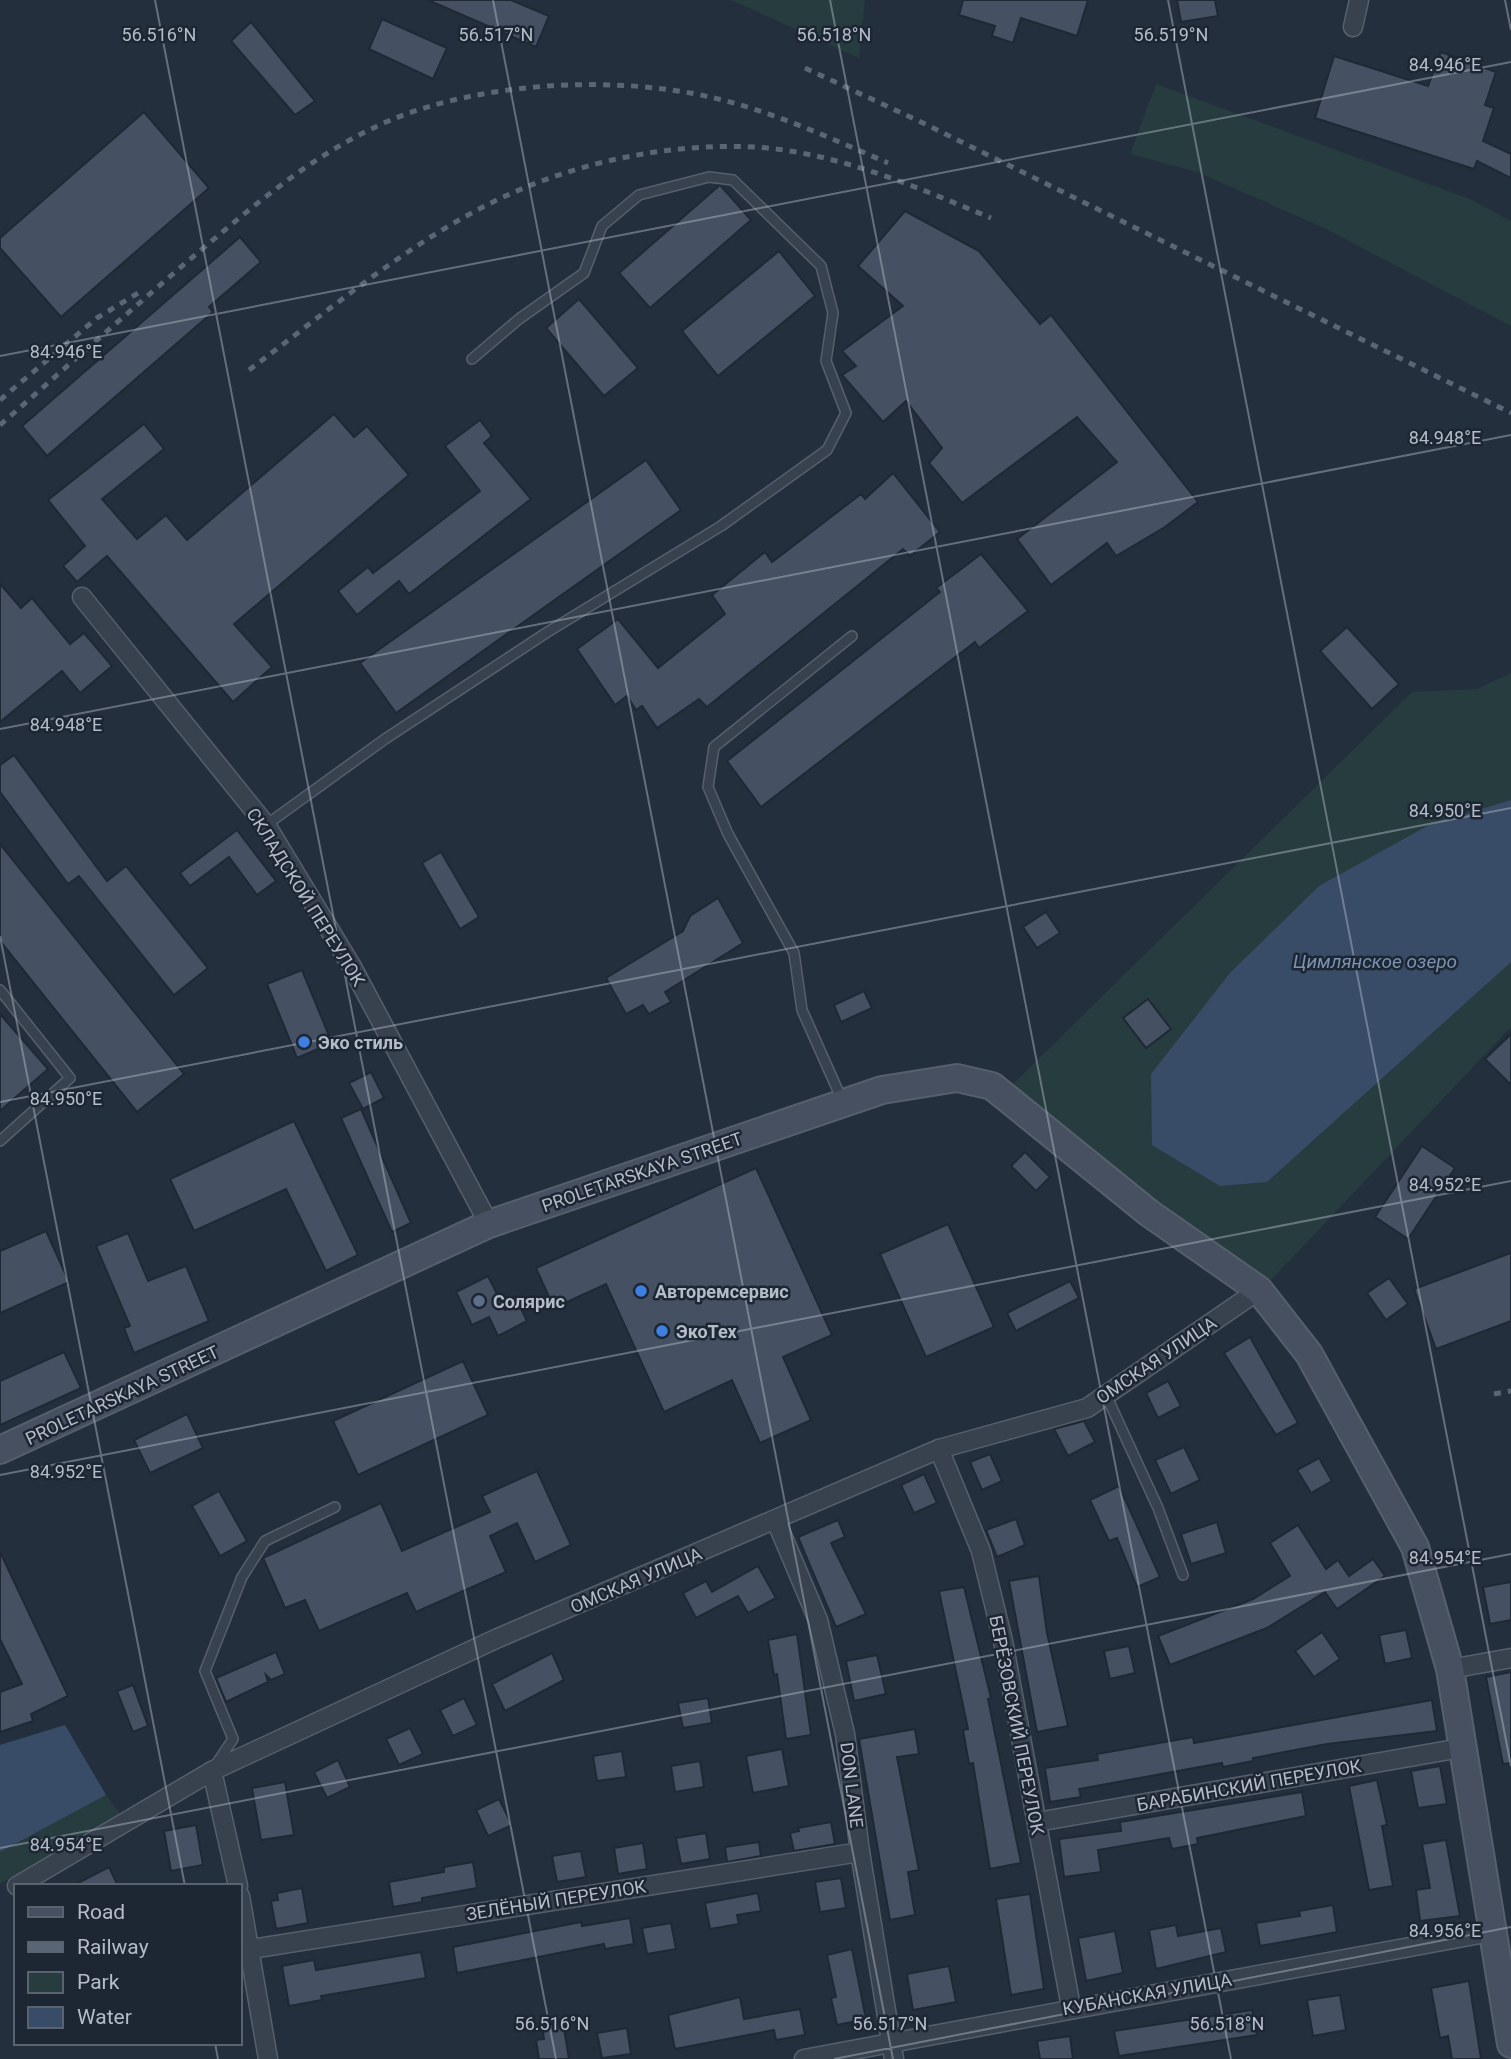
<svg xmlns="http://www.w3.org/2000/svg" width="1511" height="2059" font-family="Roboto,sans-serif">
  <rect width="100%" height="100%" fill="#242f3e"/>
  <g fill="#263c3f">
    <path d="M 731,0 L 865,0 L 859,58 Z"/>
    <path d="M 1156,84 L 1470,199 L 1511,221 L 1511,326 L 1324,228 L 1197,172 L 1130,154 Z"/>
    <path d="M 1511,673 L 1511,1027 L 1270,1281 L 1157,1203 L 1013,1084 L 1412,692 L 1477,689 Z"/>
    <path d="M 106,1795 L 120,1814 L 0,1884 L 0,1852 Z"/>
  </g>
  <g fill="#394c67">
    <path d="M 1511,800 L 1511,962 L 1267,1182 L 1220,1186 L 1152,1145 L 1151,1074 L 1230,973 L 1319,886 L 1429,825 Z"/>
    <path d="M 65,1725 L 106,1795 L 0,1852 L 0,1745 Z"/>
  </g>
  <g fill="#455162" stroke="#1f2835" stroke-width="2">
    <path d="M 428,0 L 511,0 L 549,16 L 536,47 Z"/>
    <path d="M 963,0 L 1088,0 L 1077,36 L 1021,18 L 1013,43 L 992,36 L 995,26 L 959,15 Z"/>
    <path d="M 1177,0 L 1215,0 L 1218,16 L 1181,22 Z"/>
    <path d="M 382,19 L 447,48 L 433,79 L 369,49 Z"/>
    <path d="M 251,22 L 315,101 L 295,115 L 231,41 Z"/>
    <path d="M 1441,52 L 1496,72 L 1485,105 L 1494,108 L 1483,141 L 1511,154 L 1511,178 L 1477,161 L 1474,169 L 1315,118 L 1334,56 L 1428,86 Z"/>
    <path d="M 144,112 L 209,188 L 61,317 L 0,248 L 0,238 Z"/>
    <path d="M 720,185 L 751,220 L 650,308 L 619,273 Z"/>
    <path d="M 905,211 L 979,251 L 1040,324 L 1051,315 L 1198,502 L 1165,527 L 1116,556 L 1107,543 L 1051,585 L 1017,539 L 1117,462 L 1077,417 L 962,503 L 929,463 L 942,448 L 906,401 L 883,422 L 842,375 L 856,366 L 842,351 L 903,306 L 858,266 Z"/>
    <path d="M 240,237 L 261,262 L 209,307 L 213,312 L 47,456 L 22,426 Z"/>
    <path d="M 779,251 L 815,296 L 718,376 L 682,331 Z"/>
    <path d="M 579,299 L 638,368 L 604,396 L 546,328 Z"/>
    <path d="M 334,414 L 354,437 L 367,426 L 409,475 L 234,624 L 272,667 L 233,702 L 107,556 L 77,582 L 63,566 L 85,546 L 48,500 L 144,424 L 164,449 L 102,499 L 137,539 L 166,515 L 187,540 Z"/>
    <path d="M 480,420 L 492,436 L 484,443 L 531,499 L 409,594 L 399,581 L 357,615 L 338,591 L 368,567 L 373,573 L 480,491 L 445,446 Z"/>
    <path d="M 646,460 L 681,510 L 396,713 L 360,663 Z"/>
    <path d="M 893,473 L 940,532 L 910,556 L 903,549 L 707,707 L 699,699 L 657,728 L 642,706 L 636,710 L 627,696 L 615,705 L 577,649 L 618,619 L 658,668 L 725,614 L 712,595 L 765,552 L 772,562 L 861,494 L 865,499 Z"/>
    <path d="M 981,554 L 1028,611 L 979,648 L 975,642 L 761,807 L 727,761 L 940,592 L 936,588 Z"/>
    <path d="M 0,584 L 21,608 L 32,598 L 70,644 L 84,633 L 112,666 L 80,693 L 62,671 L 0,722 Z"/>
    <path d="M 1347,627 L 1399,684 L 1372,709 L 1320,651 Z"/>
    <path d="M 14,755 L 107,881 L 126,866 L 208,968 L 174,995 L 79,876 L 68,884 L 0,792 L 0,765 Z"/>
    <path d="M 237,830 L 276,881 L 257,895 L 229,857 L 190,886 L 180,873 Z"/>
    <path d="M 0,844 L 184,1074 L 137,1112 L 0,941 Z"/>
    <path d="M 441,852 L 479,917 L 460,929 L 422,863 Z"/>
    <path d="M 718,898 L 743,943 L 665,992 L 671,1002 L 649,1014 L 643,1005 L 626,1014 L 606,978 L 683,931 L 690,916 Z"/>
    <path d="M 1046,912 L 1060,933 L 1037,948 L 1023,927 Z"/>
    <path d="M 302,970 L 332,1043 L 297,1058 L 267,984 Z"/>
    <path d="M 864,991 L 872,1008 L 841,1022 L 834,1005 Z"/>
    <path d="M 1148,999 L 1171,1029 L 1146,1048 L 1123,1018 Z"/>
    <path d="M 0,1014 L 48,1069 L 0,1111 Z"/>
    <path d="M 1511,1034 L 1511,1085 L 1485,1059 Z"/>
    <path d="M 371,1072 L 384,1098 L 363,1109 L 349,1083 Z"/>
    <path d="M 361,1109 L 411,1223 L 392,1232 L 341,1118 Z"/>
    <path d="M 294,1121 L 358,1255 L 326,1271 L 286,1189 L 194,1231 L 170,1179 Z"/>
    <path d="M 1422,1146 L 1455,1168 L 1408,1239 L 1375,1217 Z"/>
    <path d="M 1025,1152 L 1050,1177 L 1036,1191 L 1011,1166 Z"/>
    <path d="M 756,1168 L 832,1335 L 783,1357 L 811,1420 L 760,1443 L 732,1380 L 664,1412 L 606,1284 L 554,1308 L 536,1268 Z"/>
    <path d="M 948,1224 L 994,1327 L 926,1357 L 880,1254 Z"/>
    <path d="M 46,1231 L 69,1282 L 0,1313 L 0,1251 Z"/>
    <path d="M 128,1233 L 148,1281 L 186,1266 L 209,1321 L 134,1353 L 124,1328 L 130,1326 L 96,1246 Z"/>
    <path d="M 1511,1253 L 1511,1321 L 1436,1349 L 1414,1289 Z"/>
    <path d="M 488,1276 L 505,1310 L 519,1304 L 527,1321 L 498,1336 L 489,1317 L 472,1325 L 456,1292 Z"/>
    <path d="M 1389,1278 L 1408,1304 L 1386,1320 L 1367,1293 Z"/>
    <path d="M 1070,1281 L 1079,1298 L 1016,1331 L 1007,1313 Z"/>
    <path d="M 1250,1337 L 1298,1423 L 1276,1435 L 1224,1353 Z"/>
    <path d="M 64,1352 L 81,1388 L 0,1425 L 0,1381 Z"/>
    <path d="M 463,1361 L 488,1415 L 358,1475 L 333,1421 Z"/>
    <path d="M 1168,1381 L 1181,1406 L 1158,1418 L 1146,1393 Z"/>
    <path d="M 187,1414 L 203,1448 L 150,1473 L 134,1440 Z"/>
    <path d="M 1084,1421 L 1095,1442 L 1068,1456 L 1054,1429 Z"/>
    <path d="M 1184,1447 L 1200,1480 L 1171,1494 L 1155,1460 Z"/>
    <path d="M 990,1454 L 1002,1481 L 982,1490 L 970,1462 Z"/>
    <path d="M 1319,1458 L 1332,1481 L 1311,1493 L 1297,1470 Z"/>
    <path d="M 537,1471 L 571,1545 L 535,1562 L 517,1523 L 490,1536 L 506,1572 L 416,1612 L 407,1593 L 319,1631 L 305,1600 L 285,1608 L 263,1558 L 381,1503 L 402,1551 L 490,1512 L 482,1496 Z"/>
    <path d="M 924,1474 L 937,1503 L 914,1513 L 901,1485 Z"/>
    <path d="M 1119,1486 L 1160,1577 L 1137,1587 L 1117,1538 L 1109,1541 L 1090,1500 Z"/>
    <path d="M 219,1491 L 247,1541 L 220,1556 L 192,1506 Z"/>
    <path d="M 1016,1519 L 1025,1545 L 997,1557 L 986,1530 Z"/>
    <path d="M 838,1520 L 845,1537 L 831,1543 L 866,1614 L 836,1627 L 798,1537 Z"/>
    <path d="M 1217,1522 L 1226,1553 L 1191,1564 L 1181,1534 Z"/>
    <path d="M 1298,1525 L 1326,1569 L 1338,1560 L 1349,1576 L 1373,1559 L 1385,1576 L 1337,1609 L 1325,1592 L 1267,1628 L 1170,1665 L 1158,1636 L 1253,1599 L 1290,1576 L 1270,1543 Z"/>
    <path d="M 0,1552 L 68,1696 L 31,1714 L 33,1721 L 0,1732 L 0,1692 L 22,1684 L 0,1639 Z"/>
    <path d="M 758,1566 L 776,1598 L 748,1613 L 738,1596 L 696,1618 L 683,1593 L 706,1581 L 712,1592 Z"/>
    <path d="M 1039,1576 L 1047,1633 L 1068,1726 L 1037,1732 L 1009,1581 Z"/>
    <path d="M 1511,1582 L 1511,1620 L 1490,1624 L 1483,1587 Z"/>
    <path d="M 964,1587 L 991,1698 L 988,1699 L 1021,1863 L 990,1869 L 973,1763 L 969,1764 L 963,1730 L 968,1729 L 939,1591 Z"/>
    <path d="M 1406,1630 L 1412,1658 L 1385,1664 L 1379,1635 Z"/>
    <path d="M 1322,1632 L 1340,1659 L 1314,1677 L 1295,1651 Z"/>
    <path d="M 797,1634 L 811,1735 L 786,1739 L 777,1674 L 774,1675 L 768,1640 Z"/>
    <path d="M 1129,1646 L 1135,1673 L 1110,1679 L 1104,1651 Z"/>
    <path d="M 276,1652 L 285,1674 L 271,1680 L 266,1675 L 268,1682 L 226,1702 L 216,1678 Z"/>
    <path d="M 552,1653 L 564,1680 L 505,1711 L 492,1684 Z"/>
    <path d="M 877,1655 L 886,1694 L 854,1701 L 846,1661 Z"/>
    <path d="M 1511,1672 L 1511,1763 L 1503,1764 L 1486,1677 Z"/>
    <path d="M 133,1685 L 148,1726 L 133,1732 L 117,1691 Z"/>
    <path d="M 464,1698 L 477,1725 L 453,1736 L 440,1710 Z"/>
    <path d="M 708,1698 L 712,1723 L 683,1728 L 678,1703 Z"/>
    <path d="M 1432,1700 L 1437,1731 L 1327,1744 L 1253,1758 L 1253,1761 L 1223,1767 L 1222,1763 L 1079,1789 L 1081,1797 L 1050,1802 L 1045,1768 L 1098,1760 L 1097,1754 L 1193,1737 L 1194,1743 Z"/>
    <path d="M 410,1728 L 423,1754 L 399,1765 L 386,1739 Z"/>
    <path d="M 915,1729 L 919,1754 L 897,1757 L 919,1870 L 908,1872 L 915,1915 L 890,1920 L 859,1739 Z"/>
    <path d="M 782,1749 L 789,1786 L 753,1793 L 746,1756 Z"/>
    <path d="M 622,1751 L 626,1777 L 597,1781 L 593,1756 Z"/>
    <path d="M 338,1760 L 350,1787 L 327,1798 L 314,1772 Z"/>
    <path d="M 700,1761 L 704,1787 L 675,1792 L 671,1766 Z"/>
    <path d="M 1440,1766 L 1447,1804 L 1418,1808 L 1411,1771 Z"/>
    <path d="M 1377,1780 L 1387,1825 L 1382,1826 L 1393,1886 L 1369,1890 L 1349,1786 Z"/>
    <path d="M 285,1782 L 294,1835 L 261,1840 L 252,1788 Z"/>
    <path d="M 1302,1792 L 1306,1816 L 1197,1838 L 1198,1844 L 1172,1849 L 1169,1838 L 1098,1850 L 1101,1872 L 1064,1877 L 1059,1839 L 1121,1831 L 1120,1822 Z"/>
    <path d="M 499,1799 L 512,1825 L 488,1836 L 476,1810 Z"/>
    <path d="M 831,1822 L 835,1844 L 794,1851 L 790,1833 L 799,1831 L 798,1828 Z"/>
    <path d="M 196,1825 L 203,1865 L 171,1871 L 164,1831 Z"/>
    <path d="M 706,1833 L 710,1859 L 681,1864 L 676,1838 Z"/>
    <path d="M 1446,1840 L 1460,1916 L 1420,1921 L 1416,1890 L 1430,1888 L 1422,1844 Z"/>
    <path d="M 759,1842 L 761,1856 L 727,1862 L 725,1847 Z"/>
    <path d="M 643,1843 L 647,1869 L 618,1874 L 614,1848 Z"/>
    <path d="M 581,1851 L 586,1877 L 557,1882 L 552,1856 Z"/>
    <path d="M 473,1862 L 477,1888 L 422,1898 L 422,1902 L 393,1907 L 389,1882 L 444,1872 L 444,1867 Z"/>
    <path d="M 109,1867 L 118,1886 L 72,1886 Z"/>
    <path d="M 841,1878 L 846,1908 L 820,1912 L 815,1882 Z"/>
    <path d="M 302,1888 L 308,1923 L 276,1929 L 271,1901 L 278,1900 L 277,1893 Z"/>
    <path d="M 758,1893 L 761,1911 L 737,1915 L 739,1924 L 710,1929 L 705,1903 Z"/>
    <path d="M 1030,1894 L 1044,1989 L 1011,1995 L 996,1899 Z"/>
    <path d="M 1333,1905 L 1337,1932 L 1260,1946 L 1256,1923 L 1300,1916 L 1299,1911 Z"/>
    <path d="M 630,1918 L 634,1944 L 605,1949 L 604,1944 L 457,1973 L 453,1947 L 581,1922 L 582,1926 Z"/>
    <path d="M 671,1923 L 676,1949 L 647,1954 L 642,1928 Z"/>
    <path d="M 1176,1925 L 1178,1936 L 1221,1928 L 1226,1952 L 1156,1969 L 1149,1930 Z"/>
    <path d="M 1115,1931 L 1123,1973 L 1086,1981 L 1078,1938 Z"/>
    <path d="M 852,1949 L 866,2019 L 837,2025 L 831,1998 L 836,1997 L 827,1955 Z"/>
    <path d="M 421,1952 L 426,1978 L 321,1996 L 322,2000 L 289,2006 L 282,1966 L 314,1960 L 316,1970 Z"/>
    <path d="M 949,1966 L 956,2002 L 913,2010 L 907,1974 Z"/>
    <path d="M 1469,1981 L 1481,2059 L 1452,2059 L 1448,2036 L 1440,2038 L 1431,1988 Z"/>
    <path d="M 1340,1995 L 1346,2030 L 1313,2036 L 1307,2000 Z"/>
    <path d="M 740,1997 L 744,2019 L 800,2009 L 805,2035 L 776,2040 L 774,2030 L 675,2049 L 668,2015 Z"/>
    <path d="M 1252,2010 L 1257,2035 L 1119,2056 L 1114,2031 Z"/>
    <path d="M 563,2022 L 569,2059 L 539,2059 L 536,2040 L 544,2039 L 542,2026 Z"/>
    <path d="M 627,2028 L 631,2054 L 602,2058 L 597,2033 Z"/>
    <path d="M 1070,2036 L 1073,2059 L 1040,2059 L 1037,2041 Z"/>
  </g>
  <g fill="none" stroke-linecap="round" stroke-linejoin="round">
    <defs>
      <g id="lane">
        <path d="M 266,825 L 385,739 L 546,633 L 721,526 L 827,450 L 846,413 L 826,361 L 833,313 L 821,266 L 733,180 L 709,177 L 639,195 L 602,226 L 584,273 L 519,319 L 472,359"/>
        <path d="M 0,990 L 70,1078 L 0,1141"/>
        <path d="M 843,1102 L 802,1010 L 794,953 L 728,834 L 708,787 L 714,747 L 852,636"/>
        <path d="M 1106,1395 L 1158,1508 L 1183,1575"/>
        <path d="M 215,1766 L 233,1739 L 205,1671 L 242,1577 L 265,1541 L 335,1507"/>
      </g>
      <g id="street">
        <path d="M 1353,27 L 1359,0"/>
        <path d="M 82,597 L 266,825 L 352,967 L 489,1224"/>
        <path d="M 939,1449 L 981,1551 L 1003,1641 L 1071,2007"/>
        <path d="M 776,1521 L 818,1620 L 845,1734 L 860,1852 L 894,2059"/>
        <path d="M 1450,1669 L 1511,1658"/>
        <path d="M 212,1771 L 238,1886"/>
        <path d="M 1037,1822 L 1461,1748"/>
        <path d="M 17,1886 L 212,1771 L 498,1638 L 939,1449 L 1087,1408 L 1259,1290"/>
        <path d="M 240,1896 L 268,2059"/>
        <path d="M 252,1949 L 860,1852"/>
        <path d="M 804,2059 L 1491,1932"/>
      </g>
      <path id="secondary" d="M 0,1450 L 489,1224 L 882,1090 L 957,1078 L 992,1086 L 1149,1213 L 1259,1290 L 1309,1354 L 1415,1547 L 1450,1669 L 1511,2044"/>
    </defs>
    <use href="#lane" stroke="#565f6c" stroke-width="12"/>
    <use href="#street" stroke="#565f6c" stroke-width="21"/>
    <use href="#secondary" stroke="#565f6c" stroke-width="30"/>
    <use href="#lane" stroke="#38414e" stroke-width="9"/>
    <use href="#street" stroke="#38414e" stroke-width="18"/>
    <use href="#secondary" stroke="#465061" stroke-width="26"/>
    <g stroke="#5a6575" stroke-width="5" stroke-dasharray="7 7" stroke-linecap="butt">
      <path d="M 805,68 L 923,123 L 1511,413"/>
      <path d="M 249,370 C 328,311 408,243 497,200 C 576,162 668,143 754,147 C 837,152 916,187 991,218"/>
      <path d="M 0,400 L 97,318 L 143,290"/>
      <path d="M 0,425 C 63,370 125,315 188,261 C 251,208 314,152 391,120 C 482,82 614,75 710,97 C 772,111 830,138 888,163"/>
      <path d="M 1494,1394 L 1511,1391"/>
    </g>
  </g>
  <path fill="none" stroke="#b4bcc9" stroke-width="2" stroke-opacity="0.45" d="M 155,0 L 556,2059M 493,0 L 893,2059M 830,0 L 1231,2059M 1168,0 L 1511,1766M 1505,0 L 1511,30M 0,356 L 1511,62M 0,729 L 1511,435M 0,936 L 185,1886M 0,1102 L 1511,808M 0,1475 L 1511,1181M 0,1848 L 1511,1554M 215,2043 L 218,2059M 834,2059 L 1511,1927"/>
  <g fill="#3f7fe0" stroke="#1d2633" stroke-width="2.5">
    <circle cx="304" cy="1042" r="7"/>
    <circle cx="641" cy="1291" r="7"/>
    <circle cx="662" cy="1331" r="7"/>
  </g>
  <circle fill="#5c6f8a" stroke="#1d2633" stroke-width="2.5" cx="479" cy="1301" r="7"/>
  <g text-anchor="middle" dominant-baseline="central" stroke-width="5" stroke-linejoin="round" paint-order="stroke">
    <g font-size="18" fill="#b4bcc9" stroke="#1d2633">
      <text transform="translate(306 897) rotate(58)">СКЛАДСКОЙ ПЕРЕУЛОК</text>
      <text transform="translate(642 1172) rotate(-19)">PROLETARSKAYA STREET</text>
      <text transform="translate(1156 1360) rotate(-34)">ОМСКАЯ УЛИЦА</text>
      <text transform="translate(122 1395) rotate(-25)">PROLETARSKAYA STREET</text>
      <text transform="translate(636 1580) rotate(-23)">ОМСКАЯ УЛИЦА</text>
      <text transform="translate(1017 1725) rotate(79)">БЕРЁЗОВСКИЙ ПЕРЕУЛОК</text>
      <text transform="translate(852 1785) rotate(83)">DON LANE</text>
      <text transform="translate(1249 1785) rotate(-10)">БАРАБИНСКИЙ ПЕРЕУЛОК</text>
      <text transform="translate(556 1900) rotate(-9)">ЗЕЛЁНЫЙ ПЕРЕУЛОК</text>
      <text transform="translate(1147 1994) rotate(-10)">КУБАНСКАЯ УЛИЦА</text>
    </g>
    <g font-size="18" font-weight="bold" fill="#b4bcc9" stroke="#1d2633" text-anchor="start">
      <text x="318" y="1042">Эко стиль</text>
      <text x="655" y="1291">Авторемсервис</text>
      <text x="493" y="1301">Солярис</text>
      <text x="676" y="1331">ЭкоТех</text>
    </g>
    <g font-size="19" font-style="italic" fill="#7c92b1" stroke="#1d2633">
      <text x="1375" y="961">Цимлянское озеро</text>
    </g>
  </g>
  <g font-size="18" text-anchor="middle" fill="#b4bcc9" stroke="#1d2633" stroke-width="5" stroke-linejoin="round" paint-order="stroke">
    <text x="159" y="41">56.516°N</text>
    <text x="496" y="41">56.517°N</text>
    <text x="834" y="41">56.518°N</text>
    <text x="1171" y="41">56.519°N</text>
    <text x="1445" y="71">84.946°E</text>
    <text x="66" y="358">84.946°E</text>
    <text x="1445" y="444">84.948°E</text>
    <text x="66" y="731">84.948°E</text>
    <text x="1445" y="817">84.950°E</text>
    <text x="66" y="1105">84.950°E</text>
    <text x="1445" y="1191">84.952°E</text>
    <text x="66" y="1478">84.952°E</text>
    <text x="1445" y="1564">84.954°E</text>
    <text x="66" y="1851">84.954°E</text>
    <text x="1445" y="1937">84.956°E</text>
    <text x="552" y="2030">56.516°N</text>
    <text x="890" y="2030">56.517°N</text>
    <text x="1227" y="2030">56.518°N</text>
  </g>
  <rect x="14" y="1884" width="228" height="161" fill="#1d2633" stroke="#59626f" stroke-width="2"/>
  <rect x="28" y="1907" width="35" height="10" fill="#465061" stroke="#59626f" stroke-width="2"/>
  <text x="77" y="1919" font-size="21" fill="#b4bcc9">Road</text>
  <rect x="28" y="1942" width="35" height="10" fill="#5a6575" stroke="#59626f" stroke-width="2"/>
  <text x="77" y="1954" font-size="21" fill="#b4bcc9">Railway</text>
  <rect x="28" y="1972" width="35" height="21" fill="#263c3f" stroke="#59626f" stroke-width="2"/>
  <text x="77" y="1989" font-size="21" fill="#b4bcc9">Park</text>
  <rect x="28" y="2007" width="35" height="21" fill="#394c67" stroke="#59626f" stroke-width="2"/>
  <text x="77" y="2024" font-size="21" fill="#b4bcc9">Water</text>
</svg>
